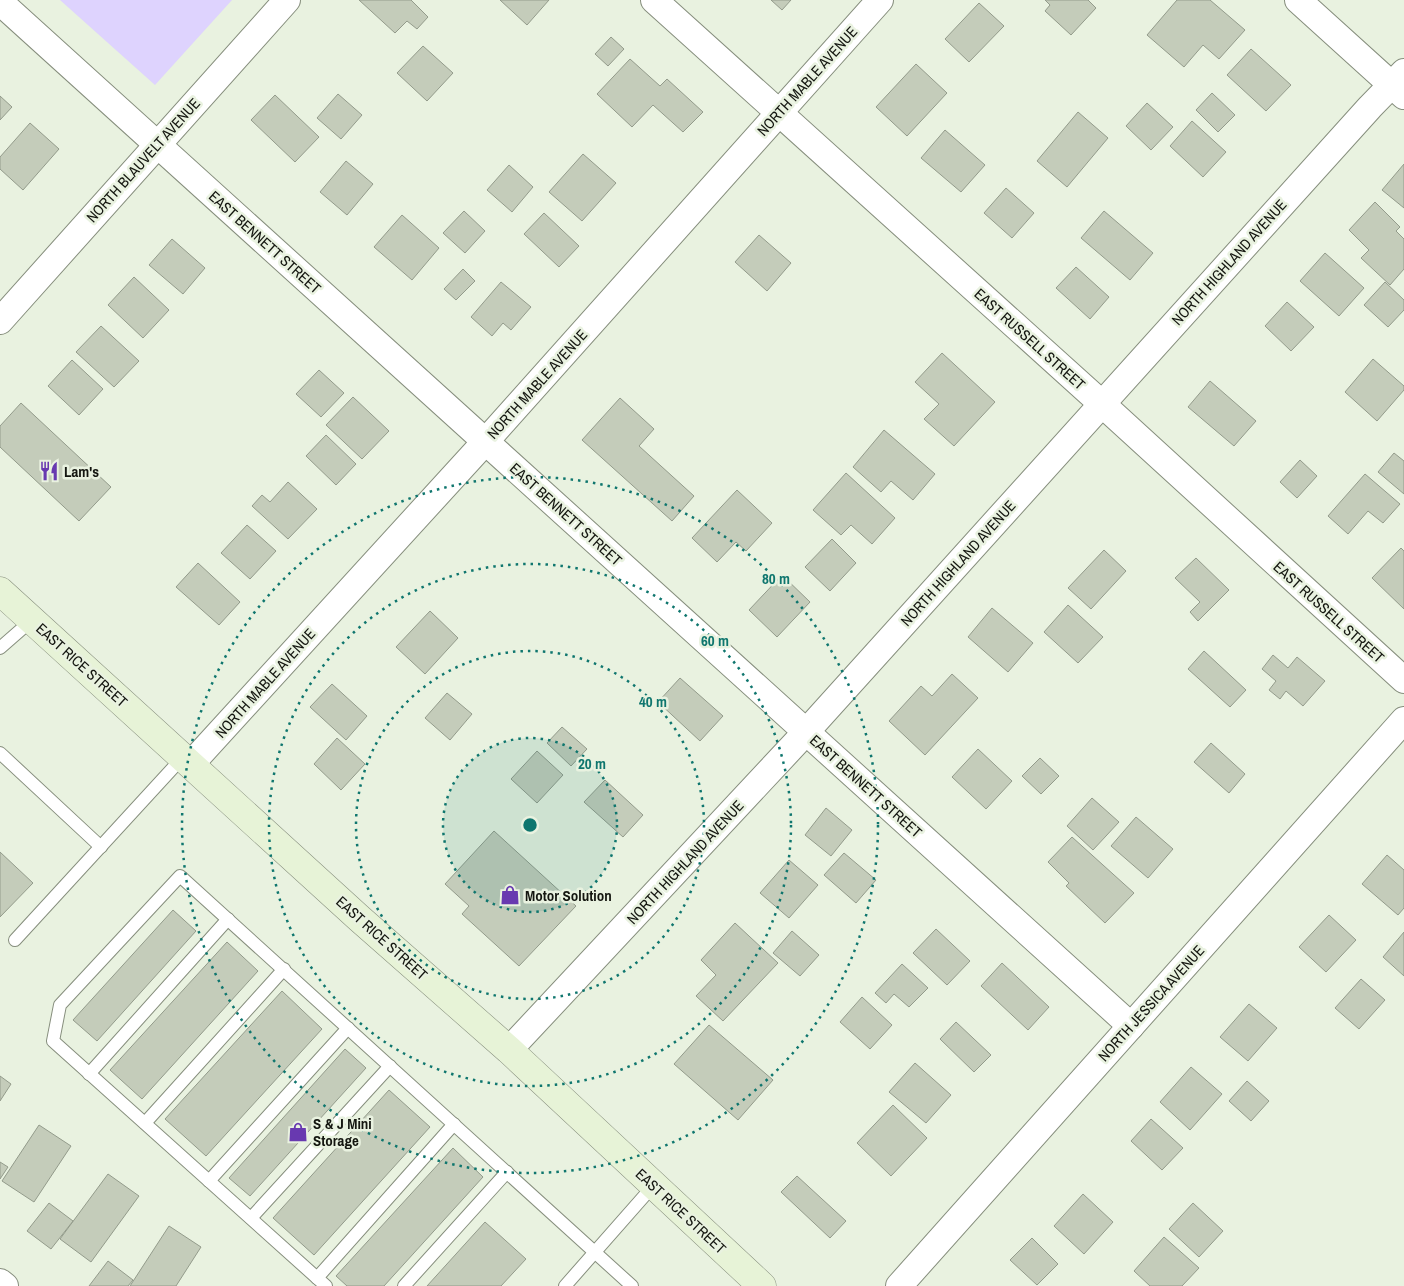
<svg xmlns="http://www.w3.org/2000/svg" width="1404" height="1286" font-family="'Archivo Narrow',sans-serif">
  <rect width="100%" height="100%" fill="#e9f2e0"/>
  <path fill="#ded3fe" d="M 60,0 L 232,0 L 155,85 Z"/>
  <g fill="#c4ccba" stroke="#939b8b">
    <path d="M 359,0 L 411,0 L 428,17 L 417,29 L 407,21 L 395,33 Z"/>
    <path d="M 500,0 L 549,0 L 527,25 Z"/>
    <path d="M 771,0 L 791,0 L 782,10 Z"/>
    <path d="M 1045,0 L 1088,0 L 1096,8 L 1071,35 L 1045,11 L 1050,5 Z"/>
    <path d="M 1177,0 L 1210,0 L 1245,30 L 1219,59 L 1203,45 L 1184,67 L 1147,35 Z"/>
    <path d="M 979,3 L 1004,26 L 969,62 L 945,39 Z"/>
    <path d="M 611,37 L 624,49 L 608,66 L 595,54 Z"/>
    <path d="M 423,46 L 453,73 L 427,101 L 397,73 Z"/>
    <path d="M 1251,49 L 1291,85 L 1266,111 L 1227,75 Z"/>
    <path d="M 630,59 L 660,86 L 667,79 L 703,112 L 683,132 L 653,105 L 632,127 L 597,94 Z"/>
    <path d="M 916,64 L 947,93 L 907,136 L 876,107 Z"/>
    <path d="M 1212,93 L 1235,115 L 1218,132 L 1196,110 Z"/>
    <path d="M 338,94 L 362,115 L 341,139 L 317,118 Z"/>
    <path d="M 275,95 L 319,137 L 295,162 L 251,120 Z"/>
    <path d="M 0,96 L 12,107 L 0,120 Z"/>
    <path d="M 1147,103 L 1173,127 L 1151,150 L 1126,126 Z"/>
    <path d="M 1078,112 L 1108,138 L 1067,187 L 1037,161 Z"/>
    <path d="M 1192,121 L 1226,152 L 1203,177 L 1170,146 Z"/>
    <path d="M 30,123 L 59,149 L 23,190 L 0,169 L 0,157 Z"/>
    <path d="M 945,130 L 985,165 L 961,192 L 921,158 Z"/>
    <path d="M 583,154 L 616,183 L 582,221 L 549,192 Z"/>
    <path d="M 346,161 L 373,184 L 347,215 L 320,192 Z"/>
    <path d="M 1404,164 L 1404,208 L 1382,190 Z"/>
    <path d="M 509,165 L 533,187 L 512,212 L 487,190 Z"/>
    <path d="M 1006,188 L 1034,213 L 1012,238 L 984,213 Z"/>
    <path d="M 1375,202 L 1400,227 L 1396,231 L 1404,239 L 1404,269 L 1390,285 L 1361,258 L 1369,250 L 1349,230 Z"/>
    <path d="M 464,211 L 485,231 L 465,253 L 443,233 Z"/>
    <path d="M 1104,211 L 1153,253 L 1130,280 L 1081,238 Z"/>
    <path d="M 544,213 L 579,246 L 559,267 L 524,234 Z"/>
    <path d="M 402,215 L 439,248 L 412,280 L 374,247 Z"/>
    <path d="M 759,235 L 791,263 L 767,291 L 735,262 Z"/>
    <path d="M 172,239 L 205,268 L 183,294 L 149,265 Z"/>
    <path d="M 1325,253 L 1364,288 L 1339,316 L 1300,281 Z"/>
    <path d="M 1076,267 L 1109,297 L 1090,319 L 1056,288 Z"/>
    <path d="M 463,269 L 475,281 L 456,300 L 444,289 Z"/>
    <path d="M 134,277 L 169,310 L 143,338 L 108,305 Z"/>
    <path d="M 501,282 L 531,307 L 511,330 L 503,323 L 492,336 L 471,317 Z"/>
    <path d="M 1385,282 L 1404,300 L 1404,310 L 1388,327 L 1364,305 Z"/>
    <path d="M 1287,302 L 1314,327 L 1291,351 L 1265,326 Z"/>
    <path d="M 101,326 L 139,361 L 114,387 L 76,352 Z"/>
    <path d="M 942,353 L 995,402 L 954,446 L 924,419 L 939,404 L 915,382 Z"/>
    <path d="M 1373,359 L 1404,386 L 1404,390 L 1377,421 L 1345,392 Z"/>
    <path d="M 72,360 L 103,389 L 79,415 L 48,386 Z"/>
    <path d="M 319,370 L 344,393 L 321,417 L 296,394 Z"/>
    <path d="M 1210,381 L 1256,421 L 1234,446 L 1188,407 Z"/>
    <path d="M 353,397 L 389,431 L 362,459 L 326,425 Z"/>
    <path d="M 620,398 L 654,429 L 639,446 L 694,496 L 672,521 L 582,440 Z"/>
    <path d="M 21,403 L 111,487 L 79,521 L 0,447 L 0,426 Z"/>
    <path d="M 884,430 L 935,474 L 913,500 L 891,481 L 881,492 L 853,467 Z"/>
    <path d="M 326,435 L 356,464 L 336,485 L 306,456 Z"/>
    <path d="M 1394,453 L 1404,461 L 1404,494 L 1378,472 Z"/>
    <path d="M 1300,460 L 1317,476 L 1297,498 L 1280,482 Z"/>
    <path d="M 846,473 L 895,518 L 872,544 L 851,525 L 841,535 L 813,510 Z"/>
    <path d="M 1365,474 L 1400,504 L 1383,523 L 1368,511 L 1348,534 L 1328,516 Z"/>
    <path d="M 288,482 L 317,509 L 288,539 L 252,506 L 262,495 L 270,502 Z"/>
    <path d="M 737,490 L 772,523 L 746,551 L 736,542 L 717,562 L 692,538 Z"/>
    <path d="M 247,525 L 276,551 L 250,579 L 221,553 Z"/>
    <path d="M 832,539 L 856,563 L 830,591 L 805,567 Z"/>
    <path d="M 1401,548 L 1404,551 L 1404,609 L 1372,578 Z"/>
    <path d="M 1104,550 L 1126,571 L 1091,609 L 1068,588 Z"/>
    <path d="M 1196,558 L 1229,590 L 1198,621 L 1190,612 L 1200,602 L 1175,578 Z"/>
    <path d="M 198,563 L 240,602 L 219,625 L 176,587 Z"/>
    <path d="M 782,575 L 810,602 L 777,637 L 749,610 Z"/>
    <path d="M 1068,605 L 1103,637 L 1078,663 L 1044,632 Z"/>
    <path d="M 992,608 L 1033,643 L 1008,672 L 968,637 Z"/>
    <path d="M 430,611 L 458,638 L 425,674 L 396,647 Z"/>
    <path d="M 1204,651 L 1246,690 L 1230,707 L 1188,669 Z"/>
    <path d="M 1273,655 L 1288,668 L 1297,657 L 1325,681 L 1303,706 L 1286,691 L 1280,699 L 1269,690 L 1276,681 L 1262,669 Z"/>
    <path d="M 952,674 L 978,698 L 925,755 L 889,721 L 921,686 L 932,696 Z"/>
    <path d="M 680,678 L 723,716 L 700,741 L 658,702 Z"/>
    <path d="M 332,684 L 367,716 L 346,740 L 310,707 Z"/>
    <path d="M 447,693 L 472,714 L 450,740 L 425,718 Z"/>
    <path d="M 562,727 L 587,749 L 571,766 L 547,743 Z"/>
    <path d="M 337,738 L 365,764 L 341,790 L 314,764 Z"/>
    <path d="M 1211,743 L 1245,774 L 1229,793 L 1194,762 Z"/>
    <path d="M 978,749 L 1012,781 L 986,809 L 952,777 Z"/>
    <path d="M 537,751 L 563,775 L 537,803 L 511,779 Z"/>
    <path d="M 1040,758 L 1059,776 L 1041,794 L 1022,776 Z"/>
    <path d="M 605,780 L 643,815 L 623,837 L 584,802 Z"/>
    <path d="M 1092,798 L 1119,822 L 1093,850 L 1067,826 Z"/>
    <path d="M 826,808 L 852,830 L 831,856 L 805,835 Z"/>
    <path d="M 1136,817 L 1173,849 L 1148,878 L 1111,846 Z"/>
    <path d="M 494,831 L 576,906 L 519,966 L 462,914 L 469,906 L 445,884 Z"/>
    <path d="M 1072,837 L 1134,893 L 1105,923 L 1066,886 L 1069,883 L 1048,862 Z"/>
    <path d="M 0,852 L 33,883 L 0,917 Z"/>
    <path d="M 844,853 L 876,880 L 856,903 L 824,875 Z"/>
    <path d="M 1387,855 L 1404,870 L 1404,908 L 1398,915 L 1362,884 Z"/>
    <path d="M 789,860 L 818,885 L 789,918 L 760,893 Z"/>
    <path d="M 173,910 L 196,931 L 97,1041 L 73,1020 Z"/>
    <path d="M 1329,915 L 1356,940 L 1326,972 L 1299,947 Z"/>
    <path d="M 735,923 L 778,963 L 723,1021 L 696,996 L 716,975 L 701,960 Z"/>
    <path d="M 936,929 L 970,961 L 947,985 L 913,953 Z"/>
    <path d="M 792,931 L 819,955 L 800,976 L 773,953 Z"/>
    <path d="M 1404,932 L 1404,976 L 1383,957 Z"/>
    <path d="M 227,942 L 258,971 L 142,1099 L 110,1070 Z"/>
    <path d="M 1002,963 L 1049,1007 L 1028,1030 L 981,986 Z"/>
    <path d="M 902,964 L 928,988 L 909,1007 L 894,994 L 886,1003 L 875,993 Z"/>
    <path d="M 1361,979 L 1385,1000 L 1359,1029 L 1335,1008 Z"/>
    <path d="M 282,991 L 322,1029 L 206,1156 L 165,1119 Z"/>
    <path d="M 862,997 L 892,1025 L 870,1049 L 840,1022 Z"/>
    <path d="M 1249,1004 L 1277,1028 L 1248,1061 L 1220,1037 Z"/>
    <path d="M 956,1022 L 991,1055 L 974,1072 L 940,1039 Z"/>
    <path d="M 709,1025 L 773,1080 L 738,1120 L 674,1064 Z"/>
    <path d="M 345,1049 L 366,1068 L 250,1196 L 229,1178 Z"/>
    <path d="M 915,1063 L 951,1095 L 926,1123 L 889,1092 Z"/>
    <path d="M 1191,1067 L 1222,1094 L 1190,1130 L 1160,1102 Z"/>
    <path d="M 0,1076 L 11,1084 L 0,1101 Z"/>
    <path d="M 1247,1081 L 1269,1101 L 1251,1121 L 1229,1101 Z"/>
    <path d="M 389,1090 L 430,1127 L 314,1255 L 273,1218 Z"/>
    <path d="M 893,1105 L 927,1138 L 891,1176 L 857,1143 Z"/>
    <path d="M 1151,1119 L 1183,1148 L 1162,1170 L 1131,1141 Z"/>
    <path d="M 39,1125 L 71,1146 L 34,1202 L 2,1181 Z"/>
    <path d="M 453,1148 L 483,1177 L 384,1286 L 347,1286 L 336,1276 Z"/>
    <path d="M 0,1162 L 8,1167 L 0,1179 Z"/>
    <path d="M 108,1174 L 139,1196 L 91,1262 L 60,1239 Z"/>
    <path d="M 797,1176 L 846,1221 L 830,1238 L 781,1192 Z"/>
    <path d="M 1083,1194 L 1113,1222 L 1084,1254 L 1054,1226 Z"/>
    <path d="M 49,1203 L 73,1221 L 51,1249 L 27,1231 Z"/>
    <path d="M 1193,1203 L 1223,1231 L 1199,1257 L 1169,1229 Z"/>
    <path d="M 485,1222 L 526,1259 L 501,1286 L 427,1286 Z"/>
    <path d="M 169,1226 L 201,1247 L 176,1286 L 130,1286 Z"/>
    <path d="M 1164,1237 L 1199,1268 L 1182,1286 L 1150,1286 L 1134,1271 Z"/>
    <path d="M 1032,1238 L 1058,1264 L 1037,1285 L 1010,1260 Z"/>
    <path d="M 108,1261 L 133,1280 L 128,1286 L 89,1286 Z"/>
  </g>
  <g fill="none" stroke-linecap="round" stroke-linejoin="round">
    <defs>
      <g id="service">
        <path d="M 0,648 L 32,620"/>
        <path d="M 0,753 L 101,847"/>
        <path d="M 15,940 L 183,757"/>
        <path d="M 89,1074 L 228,919"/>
        <path d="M 145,1123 L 284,969"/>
        <path d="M 209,1181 L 348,1028"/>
        <path d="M 251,1218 L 390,1066"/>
        <path d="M 317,1278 L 454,1124"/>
        <path d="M 326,1286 L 53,1041 L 60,1005 L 180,876 L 632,1286"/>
        <path d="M 404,1286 L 507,1172"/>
        <path d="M 565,1286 L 653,1186"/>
      </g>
      <g id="minor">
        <path d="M 654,0 L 1101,403 L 1404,680"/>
        <path d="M 1298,0 L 1404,96"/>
        <path d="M 0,2 L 1131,1026"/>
        <path d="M 0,321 L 287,0"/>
        <path d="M 191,764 L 485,442 L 880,0"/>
        <path d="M 509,1050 L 806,732 L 1370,107 L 1404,72"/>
        <path d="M 0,1282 L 5,1286"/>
        <path d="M 899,1286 L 1404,720"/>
      </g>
      <path id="secondary" d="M 0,591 L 360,919 L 509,1050 L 762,1286"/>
    </defs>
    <use href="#service" stroke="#868e7d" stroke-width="14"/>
    <use href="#minor" stroke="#868e7d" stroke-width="28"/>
    <use href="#secondary" stroke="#868e7d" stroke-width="29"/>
    <use href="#service" stroke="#fff" stroke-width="12"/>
    <use href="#minor" stroke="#fff" stroke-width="26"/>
    <use href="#secondary" stroke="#e7f3d7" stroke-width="28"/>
  </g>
  <circle cx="530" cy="825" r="87" fill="#0f766e" fill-opacity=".12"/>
  <g fill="none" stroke="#0f766e" stroke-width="2.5" stroke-dasharray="2.5 5">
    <circle cx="530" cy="825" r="87"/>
    <circle cx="530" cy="825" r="174"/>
    <circle cx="530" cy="825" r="261"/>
    <circle cx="530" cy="825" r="348"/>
  </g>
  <defs>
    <symbol id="restaurant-bare" viewBox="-9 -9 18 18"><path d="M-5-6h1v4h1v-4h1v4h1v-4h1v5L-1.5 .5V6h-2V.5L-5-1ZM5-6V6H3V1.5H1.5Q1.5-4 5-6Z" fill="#6839b0" stroke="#e9f2e0" stroke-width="2.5" paint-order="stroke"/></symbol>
    <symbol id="shop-bare" viewBox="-9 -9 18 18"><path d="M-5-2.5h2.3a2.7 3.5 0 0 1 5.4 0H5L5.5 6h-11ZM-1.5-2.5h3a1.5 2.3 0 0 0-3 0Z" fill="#6839b0" stroke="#e9f2e0" stroke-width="2.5" paint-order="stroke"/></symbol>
  </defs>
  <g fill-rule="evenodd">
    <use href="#restaurant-bare" x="35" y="457" width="28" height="28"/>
    <use href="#shop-bare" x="496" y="881" width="28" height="28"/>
    <use href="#shop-bare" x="284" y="1118" width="28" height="28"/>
  </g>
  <g text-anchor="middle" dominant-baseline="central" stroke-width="5" stroke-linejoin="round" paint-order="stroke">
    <g font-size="15" fill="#141610" stroke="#e9f2e0">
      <text transform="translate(807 81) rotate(-48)">NORTH MABLE AVENUE</text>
      <text transform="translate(143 160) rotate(-48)">NORTH BLAUVELT AVENUE</text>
      <text transform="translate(265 242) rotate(42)">EAST BENNETT STREET</text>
      <text transform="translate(1229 262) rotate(-48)">NORTH HIGHLAND AVENUE</text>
      <text transform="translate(1030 339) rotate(42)">EAST RUSSELL STREET</text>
      <text transform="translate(537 384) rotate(-48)">NORTH MABLE AVENUE</text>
      <text transform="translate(566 514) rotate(42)">EAST BENNETT STREET</text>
      <text transform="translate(958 563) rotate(-48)">NORTH HIGHLAND AVENUE</text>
      <text transform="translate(1329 612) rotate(42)">EAST RUSSELL STREET</text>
      <text transform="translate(82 665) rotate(42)">EAST RICE STREET</text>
      <text transform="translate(265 683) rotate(-48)">NORTH MABLE AVENUE</text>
      <text transform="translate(866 786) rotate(42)">EAST BENNETT STREET</text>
      <text transform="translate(685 862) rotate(-47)">NORTH HIGHLAND AVENUE</text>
      <text transform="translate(382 938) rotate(42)">EAST RICE STREET</text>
      <text transform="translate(1151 1003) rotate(-48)">NORTH JESSICA AVENUE</text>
      <text transform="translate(681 1211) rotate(43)">EAST RICE STREET</text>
    </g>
    <g font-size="15" font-weight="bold" fill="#141610" stroke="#e9f2e0" text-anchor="start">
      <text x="64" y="471">Lam's</text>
      <text x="525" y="895">Motor Solution</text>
      <text x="313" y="1123">S &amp; J Mini<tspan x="313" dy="17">Storage</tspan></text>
    </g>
  </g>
  <circle cx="530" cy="825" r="8" fill="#0f766e" stroke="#e9f2e0" stroke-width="2.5"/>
  <g font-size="15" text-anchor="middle" font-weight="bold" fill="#0f766e" stroke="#e9f2e0" stroke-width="5" stroke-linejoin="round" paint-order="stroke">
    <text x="776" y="584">80 m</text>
    <text x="715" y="646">60 m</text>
    <text x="653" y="707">40 m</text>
    <text x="592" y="769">20 m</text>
  </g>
</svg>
